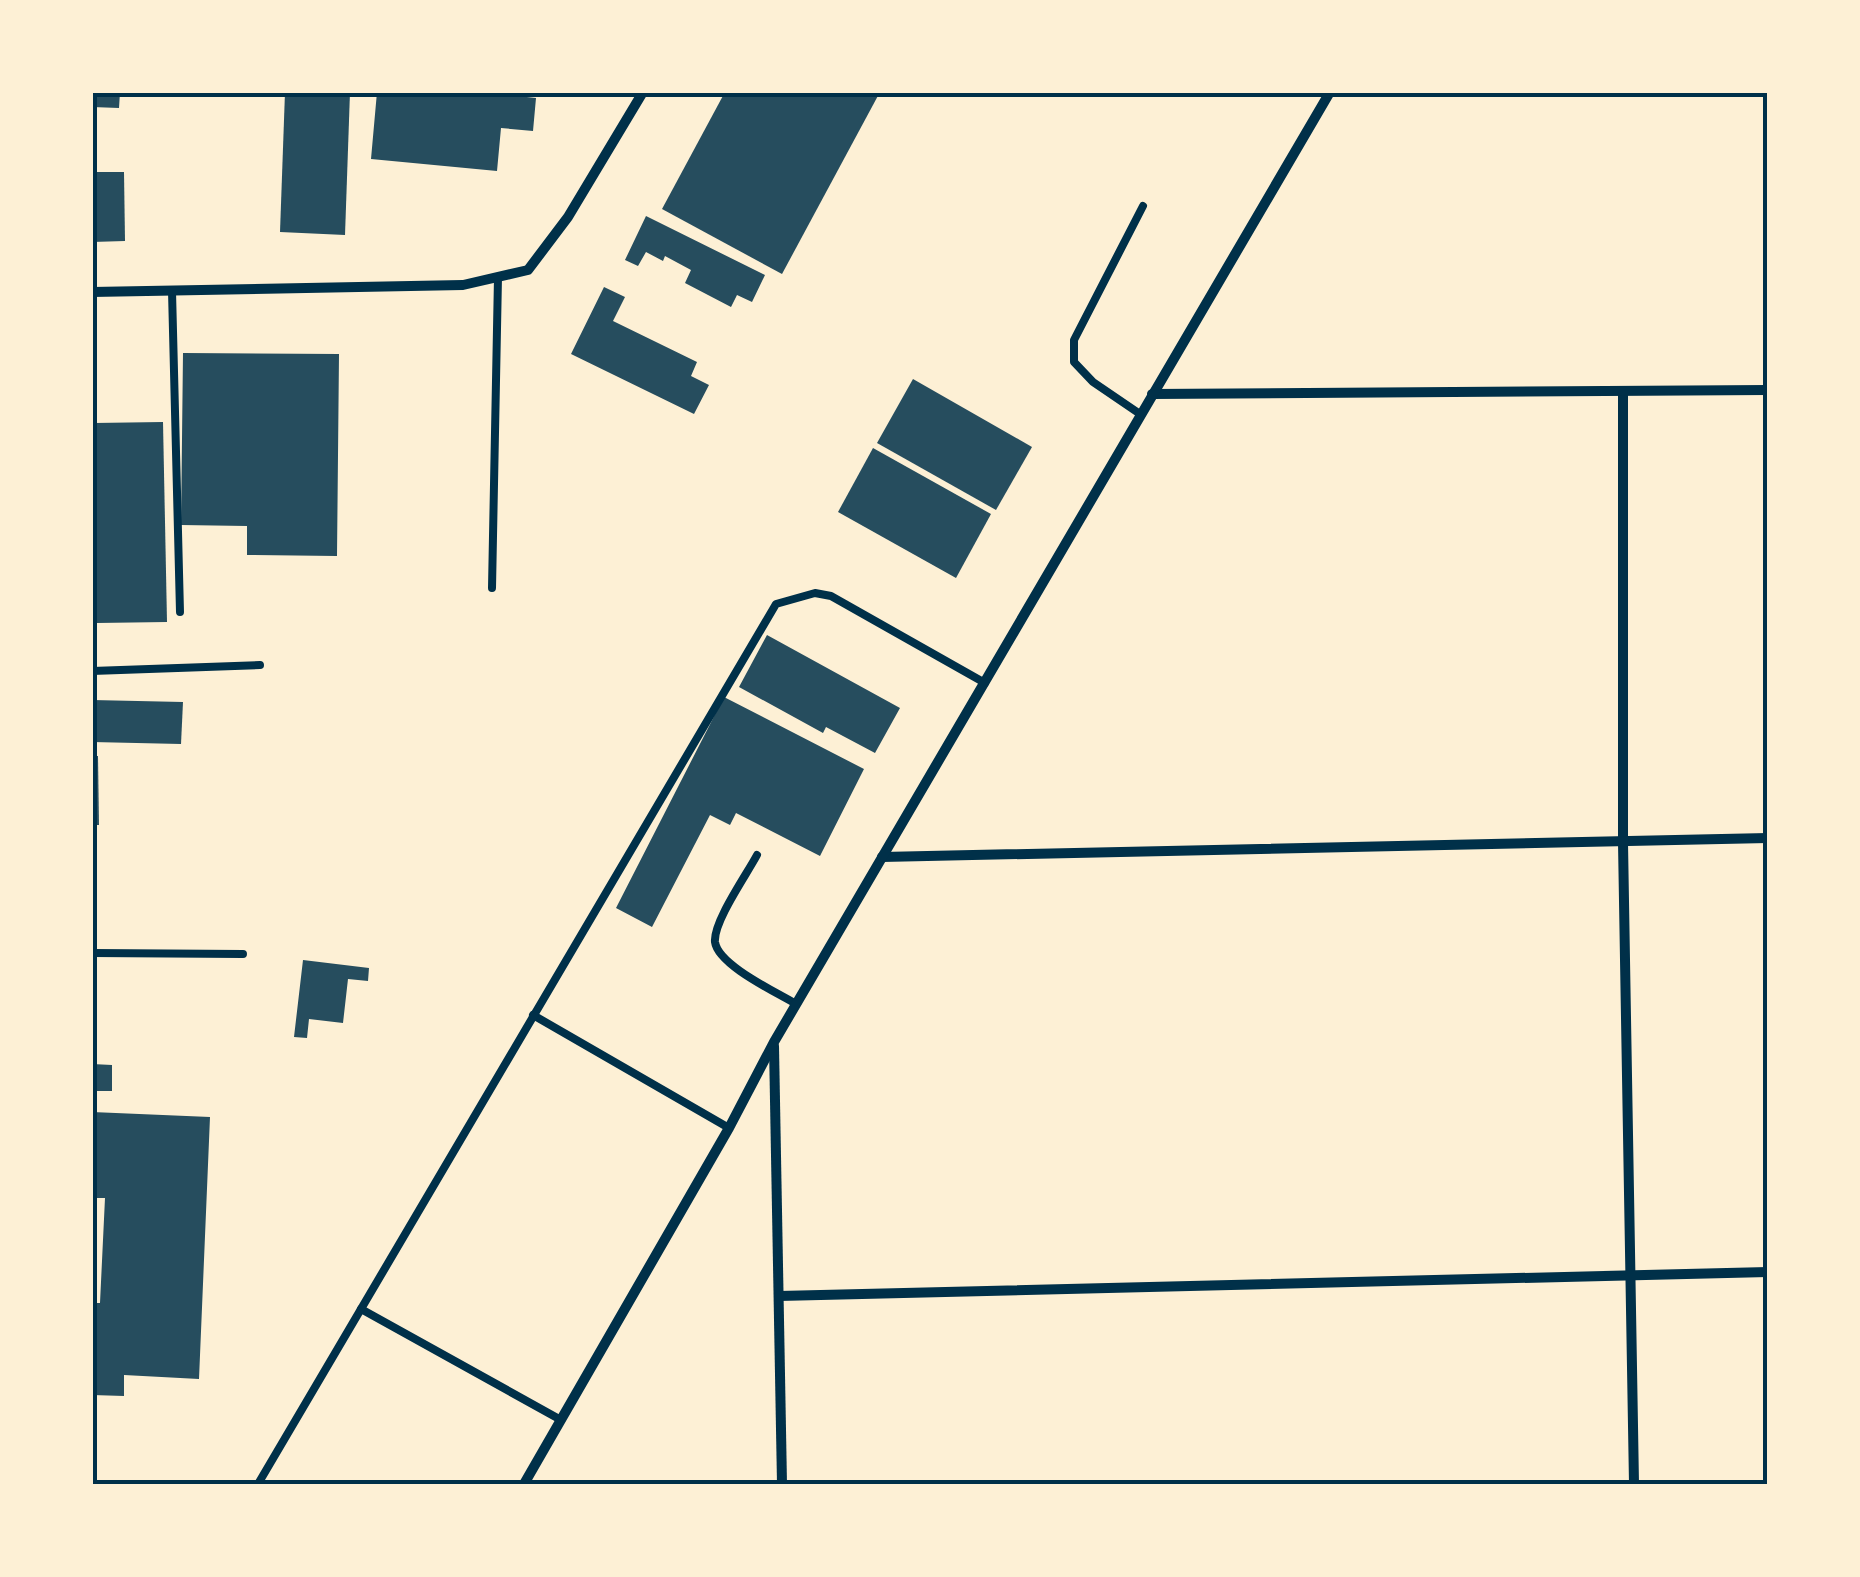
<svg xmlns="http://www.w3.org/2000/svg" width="1860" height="1577" font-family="Rubik,sans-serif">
  <rect width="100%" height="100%" fill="#fdf0d5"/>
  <g fill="#264d5e">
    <path d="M 92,92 L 120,92 L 119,108 L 92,107 Z"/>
    <path d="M 285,92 L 350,92 L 345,235 L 280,232 Z"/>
    <path d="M 377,92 L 480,92 L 536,98 L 533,131 L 501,128 L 497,171 L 371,159 Z"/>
    <path d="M 725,92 L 880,92 L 782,274 L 662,209 Z"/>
    <path d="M 92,172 L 124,172 L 125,241 L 92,242 Z"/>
    <path d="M 646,216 L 765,275 L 752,302 L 737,295 L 731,307 L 685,283 L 691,270 L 665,256 L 663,261 L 646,252 L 638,266 L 625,260 Z"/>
    <path d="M 604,287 L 625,297 L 613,321 L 697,362 L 691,376 L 709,385 L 694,414 L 571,354 Z"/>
    <path d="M 183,353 L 339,354 L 337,556 L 247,555 L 247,526 L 181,525 Z"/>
    <path d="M 913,379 L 1032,447 L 996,510 L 877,443 Z"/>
    <path d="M 163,422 L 167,622 L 97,623 L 94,423 Z"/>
    <path d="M 873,448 L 991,514 L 956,578 L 838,512 Z"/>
    <path d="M 767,635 L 900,708 L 875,753 L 826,727 L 823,733 L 739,687 Z"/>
    <path d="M 724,697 L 864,769 L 820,856 L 736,813 L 730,825 L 710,815 L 652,927 L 616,908 Z"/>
    <path d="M 92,700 L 183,702 L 181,744 L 92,742 Z"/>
    <path d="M 92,756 L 98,756 L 99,825 L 92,825 Z"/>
    <path d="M 303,960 L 369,968 L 368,981 L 348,979 L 343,1023 L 309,1019 L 307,1038 L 294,1037 Z"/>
    <path d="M 92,1064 L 112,1065 L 112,1091 L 92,1091 Z"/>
    <path d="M 92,1112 L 210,1117 L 199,1379 L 124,1375 L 124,1396 L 92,1395 L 92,1303 L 100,1303 L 105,1198 L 92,1198 Z"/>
  </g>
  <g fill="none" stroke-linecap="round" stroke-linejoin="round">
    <g stroke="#003049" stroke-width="8">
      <path d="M 172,291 L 180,612"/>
      <path d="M 1140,414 L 1093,382 L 1074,362 L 1074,340 L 1143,206"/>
      <path d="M 492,588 L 498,277"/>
      <path d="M 92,671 L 260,665"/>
      <path d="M 757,855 C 747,874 713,922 715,942 C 718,965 776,992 796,1004"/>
      <path d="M 92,953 L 243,954"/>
      <path d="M 533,1015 L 729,1128"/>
      <path d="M 361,1309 L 561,1420"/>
      <path d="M 258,1484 L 776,604 L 815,593 L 831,596 L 985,683"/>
    </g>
    <g stroke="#003049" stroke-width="10">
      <path d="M 92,292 L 463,285 L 528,270 L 568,217 L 643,92"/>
      <path d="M 1623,391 L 1623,843 L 1634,1484"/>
      <path d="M 1152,394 L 1768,390"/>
      <path d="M 882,857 L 1768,838"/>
      <path d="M 774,1046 L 782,1484"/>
      <path d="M 779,1296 L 1768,1272"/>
      <path d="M 524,1484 L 729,1128 L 774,1042 L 1330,92"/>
    </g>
  </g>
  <rect width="1860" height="1577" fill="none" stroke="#fdf0d5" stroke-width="190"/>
  <rect x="95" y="95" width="1670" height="1387" fill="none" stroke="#003049" stroke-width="4"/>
</svg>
